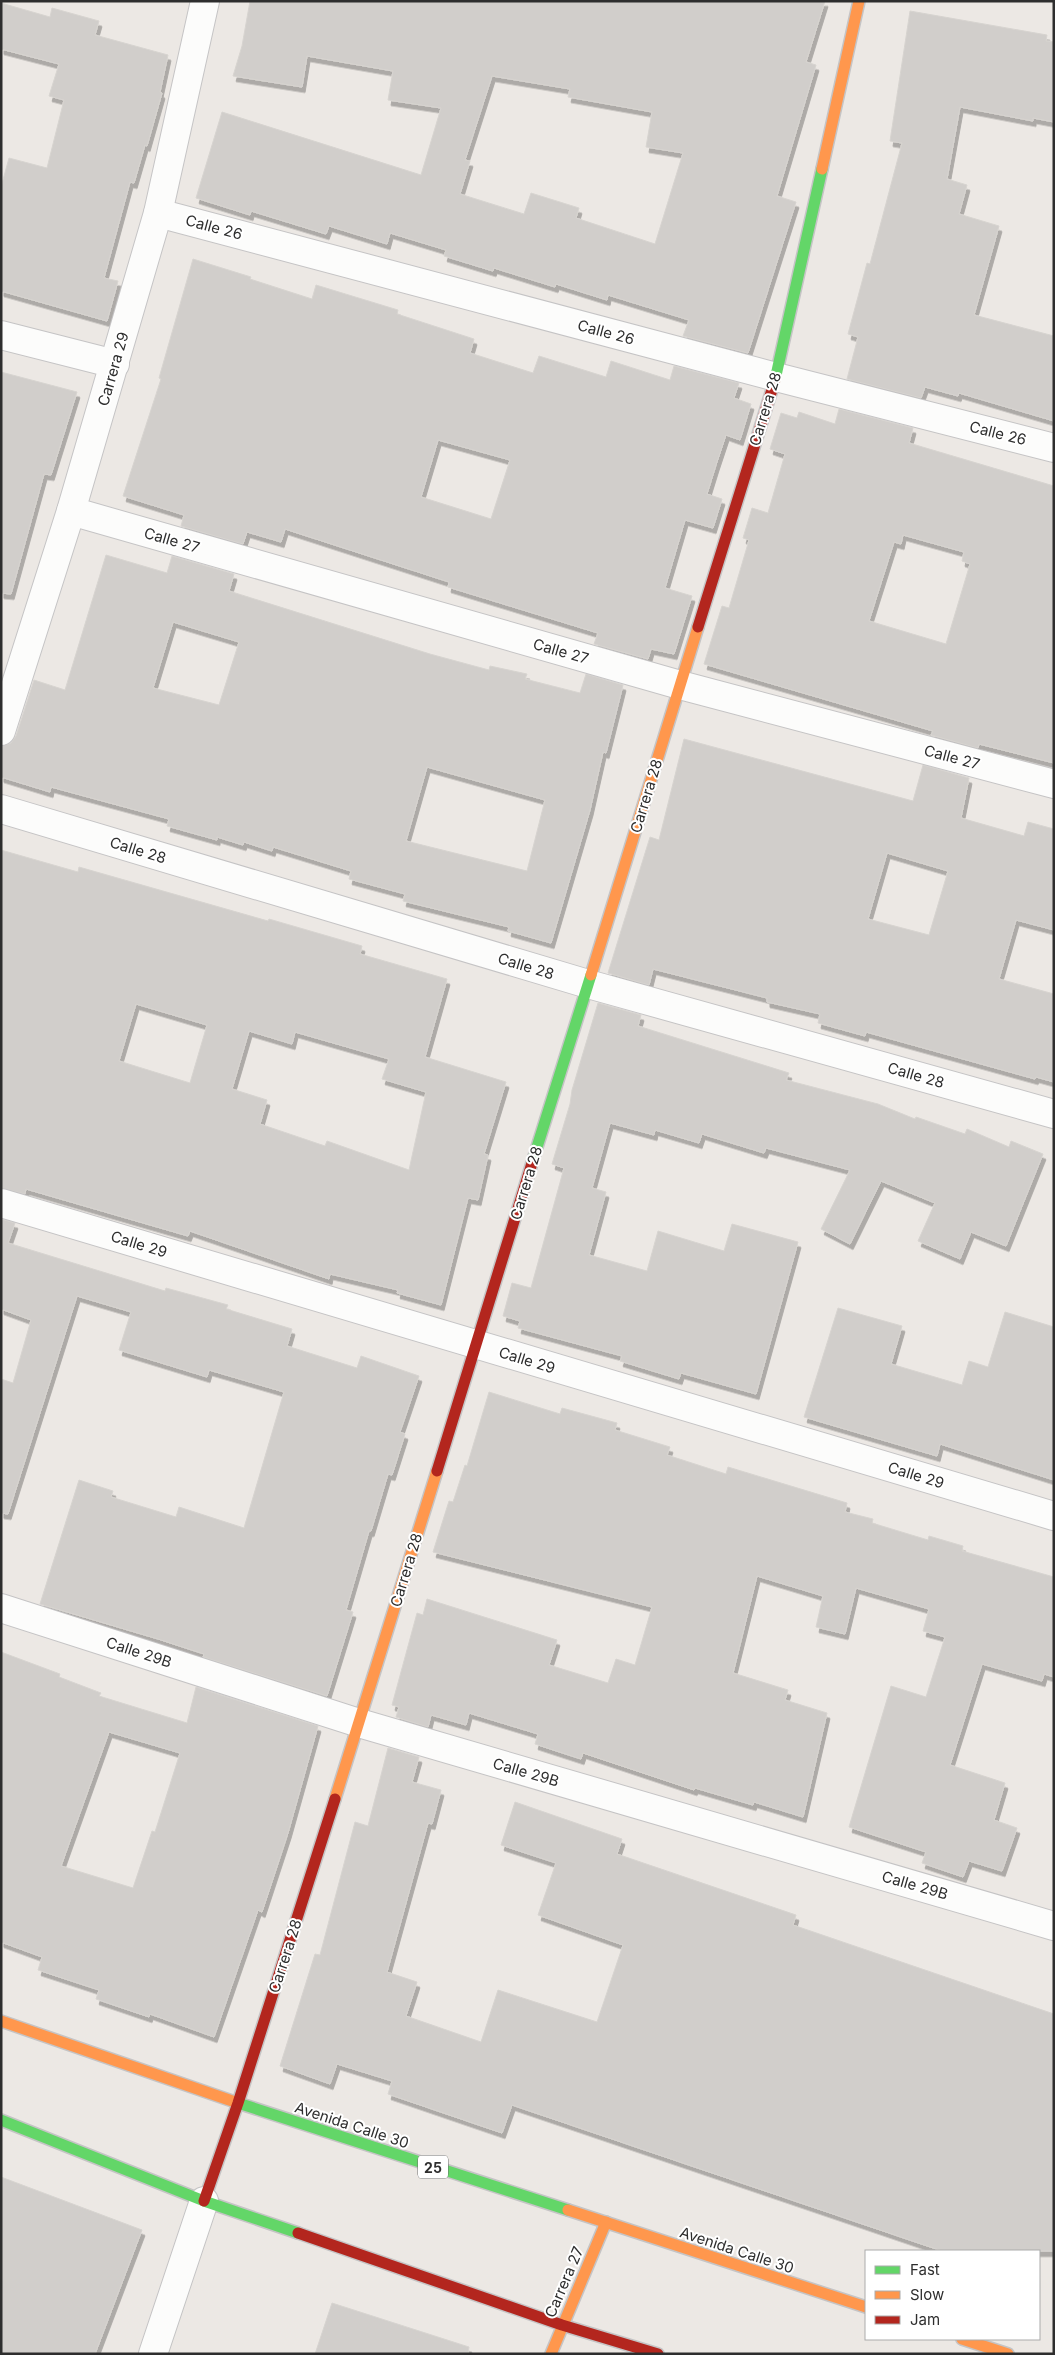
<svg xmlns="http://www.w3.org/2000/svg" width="1055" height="2355" font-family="Inter,sans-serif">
  <defs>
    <filter id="shadow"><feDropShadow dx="3" dy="5.5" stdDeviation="0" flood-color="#0004"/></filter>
  </defs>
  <rect width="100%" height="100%" fill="#ece8e4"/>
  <g fill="#d1cecb" stroke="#d7d4d0" fill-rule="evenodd" filter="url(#shadow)">
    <path d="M 250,1 L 825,1 L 806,62 L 816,65 L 777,196 L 796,202 L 748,353 L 683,336 L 689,320 L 608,295 L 607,300 L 556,284 L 555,287 L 494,268 L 493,271 L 444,256 L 446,250 L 390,233 L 387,244 L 329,226 L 326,234 L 251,211 L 250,215 L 196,198 L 222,112 L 421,175 L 441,108 L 388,100 L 393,71 L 307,56 L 302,87 L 233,76 L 242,46 ZM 492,76 L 570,89 L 568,97 L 652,112 L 646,147 L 683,153 L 655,244 L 576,218 L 579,208 L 531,193 L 524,214 L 460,194 L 470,161 L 465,160 Z"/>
    <path d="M 1,3 L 50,17 L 52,8 L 99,21 L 95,35 L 168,55 L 160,92 L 162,93 L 147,146 L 145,145 L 134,183 L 130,182 L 104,278 L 118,281 L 107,321 L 1,291 L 1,187 L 9,158 L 47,168 L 64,100 L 49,96 L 59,64 L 1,49 Z"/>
    <path d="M 910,11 L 1047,35 L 1046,41 L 1054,42 L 1054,122 L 1033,118 L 1033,121 L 960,107 L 947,179 L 967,185 L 959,214 L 999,226 L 974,315 L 1054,336 L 1054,421 L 959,393 L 958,396 L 925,387 L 921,398 L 847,379 L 858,337 L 848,334 L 867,263 L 870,264 L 902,143 L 890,141 Z"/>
    <path d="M 193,259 L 251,277 L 250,279 L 312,299 L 316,285 L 398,310 L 397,314 L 474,339 L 470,353 L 533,373 L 539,356 L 606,377 L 611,361 L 670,380 L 674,366 L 739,383 L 734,398 L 751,404 L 740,440 L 726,435 L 716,465 L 707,494 L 722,499 L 713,528 L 685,520 L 665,588 L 692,596 L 674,654 L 651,649 L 648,659 L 594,644 L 598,633 L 448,587 L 449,582 L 285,529 L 281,542 L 247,532 L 243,544 L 181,526 L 184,515 L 123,496 L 161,379 L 159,378 ZM 438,440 L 510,460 L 491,519 L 421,497 Z"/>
    <path d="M 1,372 L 77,392 L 51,475 L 44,474 L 11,594 L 1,593 Z"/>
    <path d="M 839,409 L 913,428 L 909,443 L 1054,486 L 1054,763 L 979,744 L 978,748 L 931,735 L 933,731 L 704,664 L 722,606 L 729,608 L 749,540 L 743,538 L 752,508 L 768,513 L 785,454 L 770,449 L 781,413 L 797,418 L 799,412 L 835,424 ZM 903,535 L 964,552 L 962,561 L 970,564 L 946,644 L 869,621 L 894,542 L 901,544 Z"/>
    <path d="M 106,555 L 167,573 L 172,556 L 234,574 L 229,591 L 430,654 L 489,670 L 490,666 L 527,674 L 525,679 L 580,693 L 586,674 L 623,685 L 606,753 L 603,752 L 590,810 L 551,943 L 508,931 L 509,927 L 403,901 L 405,894 L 349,879 L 351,871 L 273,847 L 272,851 L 244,842 L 243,845 L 217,837 L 217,840 L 167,826 L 169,819 L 51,787 L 50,792 L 1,777 L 1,746 L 11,743 L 16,736 L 34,680 L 65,690 ZM 173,622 L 239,642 L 219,705 L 153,688 ZM 427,767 L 545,800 L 527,871 L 406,841 Z"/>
    <path d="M 684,739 L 913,801 L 923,765 L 969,778 L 961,818 L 1024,836 L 1028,822 L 1054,829 L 1054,930 L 1016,920 L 999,979 L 1054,994 L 1054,1082 L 1036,1077 L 1035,1079 L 866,1032 L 865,1036 L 818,1023 L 820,1014 L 767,1002 L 767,998 L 653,969 L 649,985 L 608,973 L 650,837 L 659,840 ZM 887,853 L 948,871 L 929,935 L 868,919 Z"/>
    <path d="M 1,850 L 78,872 L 79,867 L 268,921 L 269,919 L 362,946 L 360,954 L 447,979 L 425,1057 L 506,1082 L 484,1154 L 488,1155 L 478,1200 L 468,1198 L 441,1305 L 397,1293 L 398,1290 L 330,1274 L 329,1279 L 190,1231 L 188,1236 L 26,1189 L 25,1194 L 1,1188 ZM 136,1004 L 207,1025 L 190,1083 L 119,1061 ZM 249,1031 L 292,1044 L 295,1032 L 389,1059 L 382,1079 L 426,1092 L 409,1170 L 327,1141 L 325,1146 L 260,1124 L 267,1100 L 232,1089 Z"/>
    <path d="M 598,1003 L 641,1015 L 638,1026 L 789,1073 L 786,1080 L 878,1104 L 915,1119 L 916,1117 L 965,1134 L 967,1129 L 1009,1147 L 1011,1141 L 1043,1154 L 1006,1246 L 971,1232 L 960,1259 L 918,1241 L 935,1203 L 881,1181 L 850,1244 L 821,1229 L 850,1170 L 766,1148 L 764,1153 L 702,1134 L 699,1143 L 655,1130 L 654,1135 L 610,1123 L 592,1188 L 606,1192 L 589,1255 L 647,1271 L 658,1231 L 724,1251 L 732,1224 L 798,1242 L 756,1394 L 681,1373 L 679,1379 L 620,1361 L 622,1356 L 518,1328 L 520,1321 L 503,1316 L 512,1283 L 531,1288 L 564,1168 L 552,1164 L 570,1104 L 572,1090 Z"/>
    <path d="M 1,1219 L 15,1223 L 8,1243 L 165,1291 L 166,1288 L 228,1305 L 226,1309 L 292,1329 L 287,1346 L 357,1368 L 361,1356 L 419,1376 L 400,1432 L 405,1434 L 392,1475 L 388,1474 L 371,1531 L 369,1531 L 346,1610 L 353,1612 L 327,1696 L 203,1657 L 204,1654 L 158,1639 L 40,1604 L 79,1480 L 113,1491 L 111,1497 L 176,1517 L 179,1507 L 244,1528 L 284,1392 L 209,1370 L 207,1377 L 119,1350 L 131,1312 L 77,1296 L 8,1514 L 1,1513 L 1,1379 L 13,1383 L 31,1320 L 1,1309 Z"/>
    <path d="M 838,1308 L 902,1326 L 891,1364 L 962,1385 L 969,1361 L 988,1367 L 1005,1312 L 1054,1327 L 1054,1480 L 940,1444 L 937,1456 L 804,1417 Z"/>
    <path d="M 489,1392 L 560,1414 L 562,1408 L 617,1423 L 615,1430 L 670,1447 L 667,1455 L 726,1474 L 728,1467 L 847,1503 L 845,1512 L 873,1519 L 872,1523 L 928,1540 L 929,1536 L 963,1546 L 962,1551 L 1054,1577 L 1054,1677 L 1044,1674 L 1042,1681 L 982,1664 L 950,1765 L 1005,1783 L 994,1820 L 1017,1828 L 1002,1871 L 969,1861 L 963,1877 L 922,1863 L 926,1852 L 849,1827 L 891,1686 L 926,1697 L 945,1637 L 923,1631 L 929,1609 L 856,1588 L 845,1634 L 816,1627 L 823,1596 L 757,1576 L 733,1673 L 788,1690 L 785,1700 L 827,1713 L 803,1817 L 754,1802 L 753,1805 L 695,1788 L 694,1790 L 583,1753 L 581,1759 L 535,1744 L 538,1734 L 469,1713 L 466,1725 L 431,1715 L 428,1727 L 396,1717 L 399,1707 L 392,1705 L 417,1613 L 423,1615 L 427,1599 L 557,1640 L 549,1665 L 608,1683 L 616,1659 L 635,1665 L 652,1607 L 433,1552 L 449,1501 L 453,1502 L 465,1465 L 467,1466 Z"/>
    <path d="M 1,1652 L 60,1674 L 59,1677 L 101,1693 L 99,1696 L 187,1723 L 196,1687 L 318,1726 L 288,1833 L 262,1912 L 258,1910 L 214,2037 L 150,2014 L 149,2017 L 96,1999 L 99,1990 L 38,1970 L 42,1957 L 1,1942 ZM 109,1732 L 180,1753 L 155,1832 L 152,1831 L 133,1888 L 61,1866 Z"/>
    <path d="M 388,1748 L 419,1757 L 412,1782 L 441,1790 L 432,1824 L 428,1823 L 387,1972 L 417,1982 L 406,2016 L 481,2042 L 498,1990 L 597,2022 L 623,1945 L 538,1915 L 556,1863 L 501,1845 L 515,1802 L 622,1839 L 617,1854 L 796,1915 L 793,1925 L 1054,2014 L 1054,2251 L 942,2251 L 512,2105 L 502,2133 L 388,2094 L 392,2081 L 337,2064 L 330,2084 L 280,2066 L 315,1954 L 320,1955 L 355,1822 L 368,1826 Z"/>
    <path d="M 1,2177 L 142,2230 L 95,2354 L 1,2354 Z"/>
    <path d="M 332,2303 L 469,2347 L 468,2354 L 315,2354 Z"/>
  </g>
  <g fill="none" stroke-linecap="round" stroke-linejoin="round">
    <defs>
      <g id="street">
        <path d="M 158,213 L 776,377 L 1054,448"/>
        <path d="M 1,335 L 115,364"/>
        <path d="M 71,511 L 680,685 L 1054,784"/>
        <path d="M 1,731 L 71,511 L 158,213 L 205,1"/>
        <path d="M 1,809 L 588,984 L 1054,1114"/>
        <path d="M 1,1203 L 1054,1516"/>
        <path d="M 1,1608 L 359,1723 L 1054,1926"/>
        <path d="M 153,2354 L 204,2201"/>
      </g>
      <g id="fast">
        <path d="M 775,380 L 822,169"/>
        <path d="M 532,1163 L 591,975"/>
        <path d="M 238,2103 L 568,2210"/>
        <path d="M 1,2120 L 204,2201 L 298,2233"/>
      </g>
      <g id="slow">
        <path d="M 822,169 L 859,1"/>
        <path d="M 591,975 L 698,627"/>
        <path d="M 335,1799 L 437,1471"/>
        <path d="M 1,2021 L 238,2103"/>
        <path d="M 568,2210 L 866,2307"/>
        <path d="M 962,2339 L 1008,2354"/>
        <path d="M 551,2354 L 606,2222"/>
      </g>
      <g id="jam">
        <path d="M 698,627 L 775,380"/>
        <path d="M 437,1471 L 532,1163"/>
        <path d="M 204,2201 L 238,2103 L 335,1799"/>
        <path d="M 298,2233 L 562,2325 L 658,2354"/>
      </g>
    </defs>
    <use href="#street" stroke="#c5c4c5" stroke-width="30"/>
    <use href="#fast" stroke="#c5c4c5" stroke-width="14"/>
    <use href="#slow" stroke="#c5c4c5" stroke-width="14"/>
    <use href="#jam" stroke="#c5c4c5" stroke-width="14"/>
    <use href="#street" stroke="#fcfcfb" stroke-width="28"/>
    <use href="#fast" stroke="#63d668" stroke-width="11"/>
    <use href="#slow" stroke="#ff974d" stroke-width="11"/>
    <use href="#jam" stroke="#b3261e" stroke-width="11"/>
  </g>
  <g text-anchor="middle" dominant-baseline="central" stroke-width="4" stroke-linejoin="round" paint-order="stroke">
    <rect fill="#fff" stroke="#6d6d6d" stroke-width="1" x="418" y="2155.5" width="30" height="23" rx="4"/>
    <g font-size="14" font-weight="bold" fill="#2e2e2e">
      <text x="433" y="2167">25</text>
    </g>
    <g font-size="15" fill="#2e2e2e" stroke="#fff">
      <text transform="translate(214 227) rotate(15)">Calle 26</text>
      <text transform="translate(606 332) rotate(15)">Calle 26</text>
      <text transform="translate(113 369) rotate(-74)">Carrera 29</text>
      <text transform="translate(765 409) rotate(-73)">Carrera 28</text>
      <text transform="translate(998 433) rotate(14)">Calle 26</text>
      <text transform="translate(172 540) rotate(16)">Calle 27</text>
      <text transform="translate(561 651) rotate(16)">Calle 27</text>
      <text transform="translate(952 757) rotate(15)">Calle 27</text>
      <text transform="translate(646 796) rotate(-73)">Carrera 28</text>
      <text transform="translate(138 850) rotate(17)">Calle 28</text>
      <text transform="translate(526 966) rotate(17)">Calle 28</text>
      <text transform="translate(916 1075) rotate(16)">Calle 28</text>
      <text transform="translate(526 1183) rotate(-73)">Carrera 28</text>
      <text transform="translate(139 1244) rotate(17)">Calle 29</text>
      <text transform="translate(527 1360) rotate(17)">Calle 29</text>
      <text transform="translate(916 1475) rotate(17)">Calle 29</text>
      <text transform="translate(406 1570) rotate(-73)">Carrera 28</text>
      <text transform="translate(139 1652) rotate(18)">Calle 29B</text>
      <text transform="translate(526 1772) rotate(16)">Calle 29B</text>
      <text transform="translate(915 1885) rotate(16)">Calle 29B</text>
      <text transform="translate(285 1956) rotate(-72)">Carrera 28</text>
      <text transform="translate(352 2125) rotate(18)">Avenida Calle 30</text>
      <text transform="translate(737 2250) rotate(18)">Avenida Calle 30</text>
      <text transform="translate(564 2282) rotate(-67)">Carrera 27</text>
    </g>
  </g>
  <rect width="1055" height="2355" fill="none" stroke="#2e2e2e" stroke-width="5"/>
  <rect x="865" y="2250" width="175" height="90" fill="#ffffff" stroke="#ababab"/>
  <rect x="875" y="2266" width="25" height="8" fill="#63d668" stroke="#ababab"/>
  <text x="910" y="2275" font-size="15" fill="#2e2e2e">Fast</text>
  <rect x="875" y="2291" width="25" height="8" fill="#ff974d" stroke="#ababab"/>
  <text x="910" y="2300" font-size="15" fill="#2e2e2e">Slow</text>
  <rect x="875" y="2316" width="25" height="8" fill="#b3261e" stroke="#ababab"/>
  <text x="910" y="2325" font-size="15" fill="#2e2e2e">Jam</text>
</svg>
